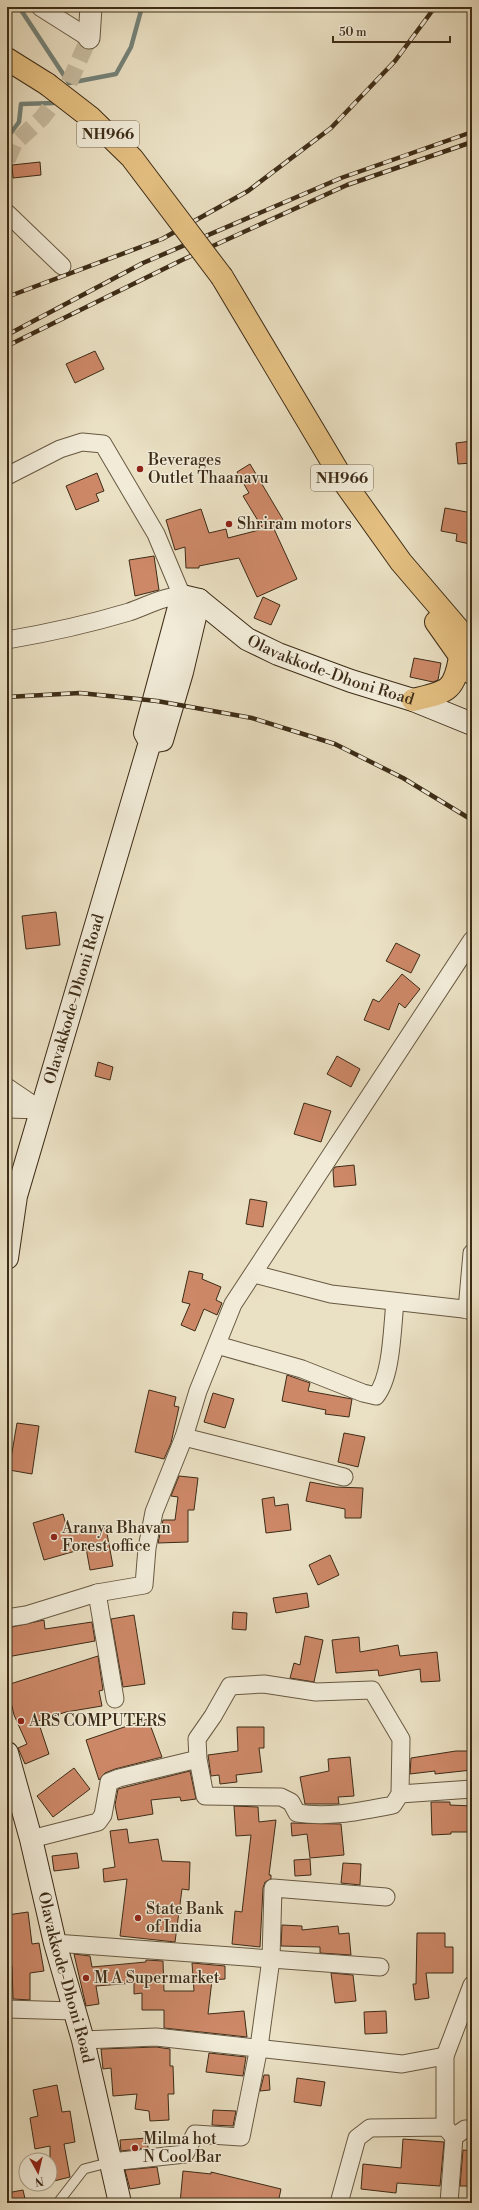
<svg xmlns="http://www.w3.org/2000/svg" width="479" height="2210" font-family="'Libre Bodoni',serif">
  <rect width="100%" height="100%" fill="#eae0c3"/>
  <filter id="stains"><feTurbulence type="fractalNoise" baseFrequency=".005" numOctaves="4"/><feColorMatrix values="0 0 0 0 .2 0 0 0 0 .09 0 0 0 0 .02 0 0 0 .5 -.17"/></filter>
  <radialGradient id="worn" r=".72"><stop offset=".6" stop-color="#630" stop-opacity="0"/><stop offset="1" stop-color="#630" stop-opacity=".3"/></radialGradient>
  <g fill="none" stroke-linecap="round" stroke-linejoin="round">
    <g stroke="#748278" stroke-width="4.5">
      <path d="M 19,7 L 69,83 L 116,74 L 131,47 L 142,7"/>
      <path d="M 7,138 L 19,122 L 21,104 L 54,103"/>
      <path d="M 472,917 L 472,928"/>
    </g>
  </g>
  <g fill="#cd8868" stroke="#3d2c17">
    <path d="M 40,162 L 41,175 L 13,178 L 12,165 Z"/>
    <path d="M 95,351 L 104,369 L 75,383 L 66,364 Z"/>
    <path d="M 472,441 L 472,463 L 458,464 L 456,443 Z"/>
    <path d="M 250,464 L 285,523 L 274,529 L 297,579 L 257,597 L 239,558 L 199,566 L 199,568 L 186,568 L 185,547 L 175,550 L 166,520 L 201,509 L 209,533 L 226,529 L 228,538 L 263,529 L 243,496 L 249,493 L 237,472 Z"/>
    <path d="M 97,473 L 104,491 L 96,494 L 99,501 L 76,510 L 66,486 Z"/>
    <path d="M 445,508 L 472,513 L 470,544 L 456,541 L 457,534 L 441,531 Z"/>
    <path d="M 154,556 L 159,590 L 135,596 L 129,560 Z"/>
    <path d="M 263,597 L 280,605 L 271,625 L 254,618 Z"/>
    <path d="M 414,658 L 441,663 L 438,680 L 433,682 L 410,677 Z"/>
    <path d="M 56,912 L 60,945 L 26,949 L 22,916 Z"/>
    <path d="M 396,943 L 420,955 L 411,973 L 386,961 Z"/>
    <path d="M 402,974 L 420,989 L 405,1008 L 399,1003 L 389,1030 L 364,1020 L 373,999 L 379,1002 Z"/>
    <path d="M 337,1056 L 360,1069 L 351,1087 L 327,1074 Z"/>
    <path d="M 98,1062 L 113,1067 L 110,1080 L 95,1076 Z"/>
    <path d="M 304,1103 L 331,1111 L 321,1142 L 294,1134 Z"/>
    <path d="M 354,1165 L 356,1185 L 334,1187 L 333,1170 L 335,1167 Z"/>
    <path d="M 250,1199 L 267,1202 L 263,1227 L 246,1224 Z"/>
    <path d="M 189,1271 L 203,1274 L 202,1279 L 221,1287 L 216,1300 L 222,1303 L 217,1315 L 204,1309 L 195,1331 L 181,1325 L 190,1304 L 182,1302 Z"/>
    <path d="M 287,1375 L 310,1383 L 308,1391 L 352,1399 L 349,1417 L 325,1414 L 326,1410 L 282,1401 Z"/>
    <path d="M 149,1390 L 176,1397 L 174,1406 L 179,1407 L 171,1443 L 164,1459 L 135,1452 Z"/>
    <path d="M 213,1393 L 234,1399 L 225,1428 L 204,1422 Z"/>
    <path d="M 17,1423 L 39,1426 L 32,1474 L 9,1470 Z"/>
    <path d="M 344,1433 L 365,1437 L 358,1467 L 338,1462 Z"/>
    <path d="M 179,1476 L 198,1478 L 194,1510 L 188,1510 L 188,1542 L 158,1543 L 163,1520 L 175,1520 L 178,1497 L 171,1496 Z"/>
    <path d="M 310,1482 L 336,1487 L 363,1488 L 361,1518 L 345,1518 L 345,1509 L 306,1501 Z"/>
    <path d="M 274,1497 L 275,1506 L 288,1504 L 291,1530 L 266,1533 L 262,1499 Z"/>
    <path d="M 63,1514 L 69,1534 L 106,1528 L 113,1566 L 90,1570 L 86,1548 L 44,1560 L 33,1523 Z"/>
    <path d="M 330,1555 L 339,1575 L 318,1585 L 309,1565 Z"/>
    <path d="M 307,1593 L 309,1607 L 276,1613 L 273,1598 Z"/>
    <path d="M 233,1612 L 247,1613 L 246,1630 L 232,1629 Z"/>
    <path d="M 134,1615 L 145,1684 L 123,1687 L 111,1619 Z"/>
    <path d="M 44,1620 L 45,1629 L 92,1622 L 95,1641 L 7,1657 L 7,1628 Z"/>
    <path d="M 305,1636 L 323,1640 L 314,1682 L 290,1678 L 294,1663 L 300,1665 Z"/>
    <path d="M 359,1637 L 360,1652 L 398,1645 L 400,1656 L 437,1652 L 440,1681 L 421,1682 L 420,1669 L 379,1676 L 378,1670 L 336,1673 L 332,1640 Z"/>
    <path d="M 98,1656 L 103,1690 L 99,1691 L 102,1706 L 66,1712 L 38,1721 L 49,1754 L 25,1764 L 18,1748 L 27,1744 L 14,1715 L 7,1685 Z"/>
    <path d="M 148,1719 L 162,1757 L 115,1769 L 105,1773 L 99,1780 L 86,1740 Z"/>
    <path d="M 237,1727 L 264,1727 L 264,1748 L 259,1748 L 262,1772 L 236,1775 L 237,1782 L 220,1784 L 219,1775 L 211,1776 L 208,1755 L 238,1751 Z"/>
    <path d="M 456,1751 L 472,1751 L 472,1770 L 435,1774 L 435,1771 L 410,1774 L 411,1758 Z"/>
    <path d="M 350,1757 L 354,1796 L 338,1797 L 339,1804 L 305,1804 L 300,1777 L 329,1771 L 328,1759 Z"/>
    <path d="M 74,1768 L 90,1789 L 53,1817 L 37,1796 Z"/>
    <path d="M 190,1771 L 196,1799 L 181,1801 L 180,1797 L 151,1800 L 153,1814 L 118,1820 L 115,1805 L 118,1789 Z"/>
    <path d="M 431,1802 L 450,1802 L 450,1805 L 472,1806 L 472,1832 L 451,1832 L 451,1834 L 432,1835 Z"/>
    <path d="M 234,1806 L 258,1807 L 259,1822 L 276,1820 L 269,1875 L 271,1875 L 271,1879 L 265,1882 L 263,1888 L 260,1947 L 232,1944 L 235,1911 L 242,1912 L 251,1835 L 236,1836 Z"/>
    <path d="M 291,1823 L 341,1824 L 344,1855 L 310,1858 L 307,1834 L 292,1836 Z"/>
    <path d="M 127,1829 L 129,1843 L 158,1839 L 162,1861 L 190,1862 L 189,1890 L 182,1889 L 175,1942 L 120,1936 L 127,1879 L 104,1882 L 103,1869 L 115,1867 L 110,1831 Z"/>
    <path d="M 77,1853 L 79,1868 L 54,1871 L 52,1856 Z"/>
    <path d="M 310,1859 L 311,1875 L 295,1876 L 294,1860 Z"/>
    <path d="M 343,1863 L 361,1864 L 360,1885 L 341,1883 Z"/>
    <path d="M 28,1912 L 32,1944 L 39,1943 L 44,1971 L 30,1973 L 30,2000 L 13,1999 L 12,1966 L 7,1967 L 7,1915 Z"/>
    <path d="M 282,1925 L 302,1926 L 302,1930 L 338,1926 L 339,1934 L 349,1933 L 351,1955 L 320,1953 L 320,1947 L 281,1946 Z"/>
    <path d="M 417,1933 L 445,1933 L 445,1947 L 453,1947 L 453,1973 L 426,1973 L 429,1998 L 415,2000 L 413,1984 L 416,1984 Z"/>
    <path d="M 74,1954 L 90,1956 L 92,1967 L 146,1962 L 146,1960 L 163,1961 L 164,1991 L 194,1991 L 192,1963 L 225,1966 L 225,1979 L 212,1980 L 208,2014 L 244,2011 L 247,2037 L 164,2028 L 164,2010 L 142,2010 L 142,1993 L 134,1994 L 134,1983 L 96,1986 L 99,2004 L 86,2006 Z"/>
    <path d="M 331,1973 L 353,1975 L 356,2001 L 335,2003 Z"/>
    <path d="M 386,2011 L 387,2033 L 365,2034 L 364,2012 Z"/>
    <path d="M 156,2047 L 170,2049 L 170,2066 L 173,2066 L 174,2094 L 168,2094 L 169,2120 L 150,2121 L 149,2111 L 135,2109 L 137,2094 L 113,2096 L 111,2068 L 103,2069 L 101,2049 Z"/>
    <path d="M 209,2053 L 246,2057 L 243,2076 L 206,2072 Z"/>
    <path d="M 264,2075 L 269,2075 L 270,2090 L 260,2091 Z"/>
    <path d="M 297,2078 L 325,2082 L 321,2106 L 294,2102 Z"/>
    <path d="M 57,2085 L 62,2112 L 70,2111 L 75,2142 L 64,2144 L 70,2177 L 50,2182 L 50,2146 L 35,2149 L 30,2118 L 38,2116 L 33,2090 Z"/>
    <path d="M 213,2110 L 236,2111 L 233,2126 L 212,2125 Z"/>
    <path d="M 147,2138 L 148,2148 L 121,2151 L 120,2140 Z"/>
    <path d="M 403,2139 L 444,2142 L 440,2186 L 397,2183 L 396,2193 L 361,2189 L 363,2164 L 401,2168 Z"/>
    <path d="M 463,2150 L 472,2151 L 472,2186 L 460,2186 Z"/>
    <path d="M 157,2167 L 160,2184 L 130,2189 L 125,2170 Z"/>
    <path d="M 183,2171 L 211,2174 L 211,2172 L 281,2189 L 278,2203 L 180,2203 Z"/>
    <path d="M 23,2190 L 26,2203 L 7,2203 L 7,2193 Z"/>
  </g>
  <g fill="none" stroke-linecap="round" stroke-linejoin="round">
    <path stroke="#c7bca1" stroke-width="17" stroke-dasharray="17 8" stroke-linecap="butt" d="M 7,160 L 14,144 L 42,118 L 69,83 L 89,38"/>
    <defs>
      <path id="service" d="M 60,2203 L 60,2200 L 84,2169 L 111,2162"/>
      <g id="minor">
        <path d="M 40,7 L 89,38"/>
        <path d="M 7,213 L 62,266"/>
        <path d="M 7,476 L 60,449 L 82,442 L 103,444 L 156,534 L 182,596 C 163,596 147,606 129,612 C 89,624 48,633 7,640"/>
        <path d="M 7,1087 L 41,1110"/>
        <path d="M 7,1109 L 41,1110"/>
        <path d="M 254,1274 L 331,1294 L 472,1310"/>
        <path d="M 467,1310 L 472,1253"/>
        <path d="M 217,1345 L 302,1369 L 363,1393 L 376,1396 C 392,1376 392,1329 395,1302"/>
        <path d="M 184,1437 L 344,1477"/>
        <path d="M 97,1593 L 115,1699"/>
        <path d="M 7,1618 L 26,1615 L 97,1593 L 144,1585 L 147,1548 L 154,1512 L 184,1437 L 198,1391 L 233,1304 L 472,940"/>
        <path d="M 400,1794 L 472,1789"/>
        <path d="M 31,1839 L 98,1822 L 103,1815 L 109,1782 L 119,1778 L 198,1759 L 197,1739 L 213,1716 L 230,1686 L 264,1684 L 316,1692 L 372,1690 L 401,1739 L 400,1794 L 393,1805 C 361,1811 330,1818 297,1813 L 291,1802 L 281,1797 L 205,1796 L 198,1759"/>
        <path d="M 55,1943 L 380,1967"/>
        <path d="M 7,2009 L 74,2011"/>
        <path d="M 83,2040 L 156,2037 L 402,2064 L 445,2056"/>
        <path d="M 445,2127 L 445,2056 L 472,1985"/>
        <path d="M 454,2137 L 465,2129 L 472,2130"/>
        <path d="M 111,2162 L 185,2154 L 195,2134 L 241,2137 L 259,2047 L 271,1959 L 273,1888 L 386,1897"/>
        <path d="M 339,2203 L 357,2138 L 370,2128 L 445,2127 L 454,2137 L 449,2203"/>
      </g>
      <path id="tertiary" d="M 89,38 L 91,7"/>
      <g id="secondary">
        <path d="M 150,742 L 162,740 L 182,672 L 199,600"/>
        <path id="s1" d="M 7,1258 L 16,1196 L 150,742 L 145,733 L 182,596 L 199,600 L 247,639 L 278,654 L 351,681 L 413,700 L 472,724"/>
        <path id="s2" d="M 7,1753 L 31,1839 L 55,1943 L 83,2040 L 120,2203"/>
      </g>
      <g id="trunk">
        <path d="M 7,59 L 47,84"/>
        <path d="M 222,277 L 346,485 L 401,562 L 472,645"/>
        <path d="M 436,622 L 472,673"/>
        <path d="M 413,700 C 446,692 454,693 460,657"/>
      </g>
    </defs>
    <use href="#service" stroke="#685942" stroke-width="11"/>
    <use href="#minor" stroke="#685942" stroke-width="19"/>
    <use href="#tertiary" stroke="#685942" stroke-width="23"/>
    <use href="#secondary" stroke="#3d2c17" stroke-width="24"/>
    <use href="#trunk" stroke="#3d2c17" stroke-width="24"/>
    <use href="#service" stroke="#f1ebd8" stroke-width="9"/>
    <use href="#minor" stroke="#f1ebd8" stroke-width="17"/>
    <use href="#tertiary" stroke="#f1ebd8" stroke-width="21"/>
    <use href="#secondary" stroke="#f1ebd8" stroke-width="22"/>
    <use href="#trunk" stroke="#e5c082" stroke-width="22"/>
    <defs>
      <g id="rail">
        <path d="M 7,297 L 162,239 L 248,191 L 331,128 L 395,61 L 435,7"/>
        <path d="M 7,335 L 143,263 L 341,178 L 472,132"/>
        <path d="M 7,346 L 182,260 L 347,185 L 472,142"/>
        <path d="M 7,697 L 80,693 L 157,701 L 252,718 L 335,744 L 403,778 L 472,820"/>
      </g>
    </defs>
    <use href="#rail" stroke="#3d2c17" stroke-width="4.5"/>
    <use href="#rail" stroke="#f1ebd8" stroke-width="3" stroke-dasharray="9" stroke-linecap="butt"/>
    <defs>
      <path id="trunk-bridge" d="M 47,84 L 91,118 L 132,158 L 222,277"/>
    </defs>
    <use href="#trunk-bridge" stroke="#3d2c17" stroke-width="24" stroke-linecap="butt"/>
    <use href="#trunk-bridge" stroke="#e5c082" stroke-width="22"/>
  </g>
  <g fill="#8f2418" stroke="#f1ebd8" stroke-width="1.5">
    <circle cx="140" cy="469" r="4"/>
    <circle cx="229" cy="524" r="4"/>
    <circle cx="54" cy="1537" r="4"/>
    <circle cx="21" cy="1721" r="4"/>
    <circle cx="138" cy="1918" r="4"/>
    <circle cx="86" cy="1978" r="4"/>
    <circle cx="135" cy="2148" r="4"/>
  </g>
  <g text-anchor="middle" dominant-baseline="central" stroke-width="3" stroke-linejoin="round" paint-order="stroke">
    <g fill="#f1ebd8" stroke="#736551" stroke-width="1">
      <rect x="77" y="121" width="62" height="26" rx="3"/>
      <rect x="311" y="465" width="62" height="26" rx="3"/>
    </g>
    <g font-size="15" font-weight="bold" fill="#3d2c17">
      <text x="108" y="134">NH966</text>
      <text x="342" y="478">NH966</text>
    </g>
    <g font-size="16" fill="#3d2c17" stroke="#f1ebd8" text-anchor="start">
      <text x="148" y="460">Beverages<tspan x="148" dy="18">Outlet Thaanavu</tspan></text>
      <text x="237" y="524">Shriram motors</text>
      <text x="62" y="1528">Aranya Bhavan<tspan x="62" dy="18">Forest office</tspan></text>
      <text x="29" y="1721">ARS COMPUTERS</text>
      <text x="146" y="1909">State Bank<tspan x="146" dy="18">of India</tspan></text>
      <text x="94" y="1978">M A Supermarket</text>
      <text x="143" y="2139">Milma hot<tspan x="143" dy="18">N Cool Bar</tspan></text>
    </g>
    <g font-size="16" fill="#3d2c17" stroke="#f1ebd8">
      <text stroke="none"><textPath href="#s1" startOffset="857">Olavakkode-Dhoni Road</textPath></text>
      <text stroke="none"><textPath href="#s1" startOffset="268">Olavakkode-Dhoni Road</textPath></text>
      <text stroke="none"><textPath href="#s2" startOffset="232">Olavakkode-Dhoni Road</textPath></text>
    </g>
  </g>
  <rect width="479" height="2210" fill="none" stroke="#eae0c3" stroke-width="24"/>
  <rect x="8" y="8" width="463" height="2194" fill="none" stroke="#3d2c17" stroke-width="2"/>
  <rect x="12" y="12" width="455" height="2186" fill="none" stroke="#3d2c17"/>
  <g transform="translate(38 2172) rotate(172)"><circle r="19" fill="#f1ebd8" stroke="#a99f8b"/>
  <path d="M0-3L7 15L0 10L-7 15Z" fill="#8f2418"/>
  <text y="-6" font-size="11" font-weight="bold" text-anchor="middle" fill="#3d2c17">N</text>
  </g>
  <path d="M333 36v6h117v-6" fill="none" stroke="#3d2c17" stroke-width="2"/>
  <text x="339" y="36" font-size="12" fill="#3d2c17" stroke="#f1ebd8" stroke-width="3" paint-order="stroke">50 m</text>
  <rect width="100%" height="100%" filter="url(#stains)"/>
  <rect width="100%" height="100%" fill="url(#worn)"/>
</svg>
